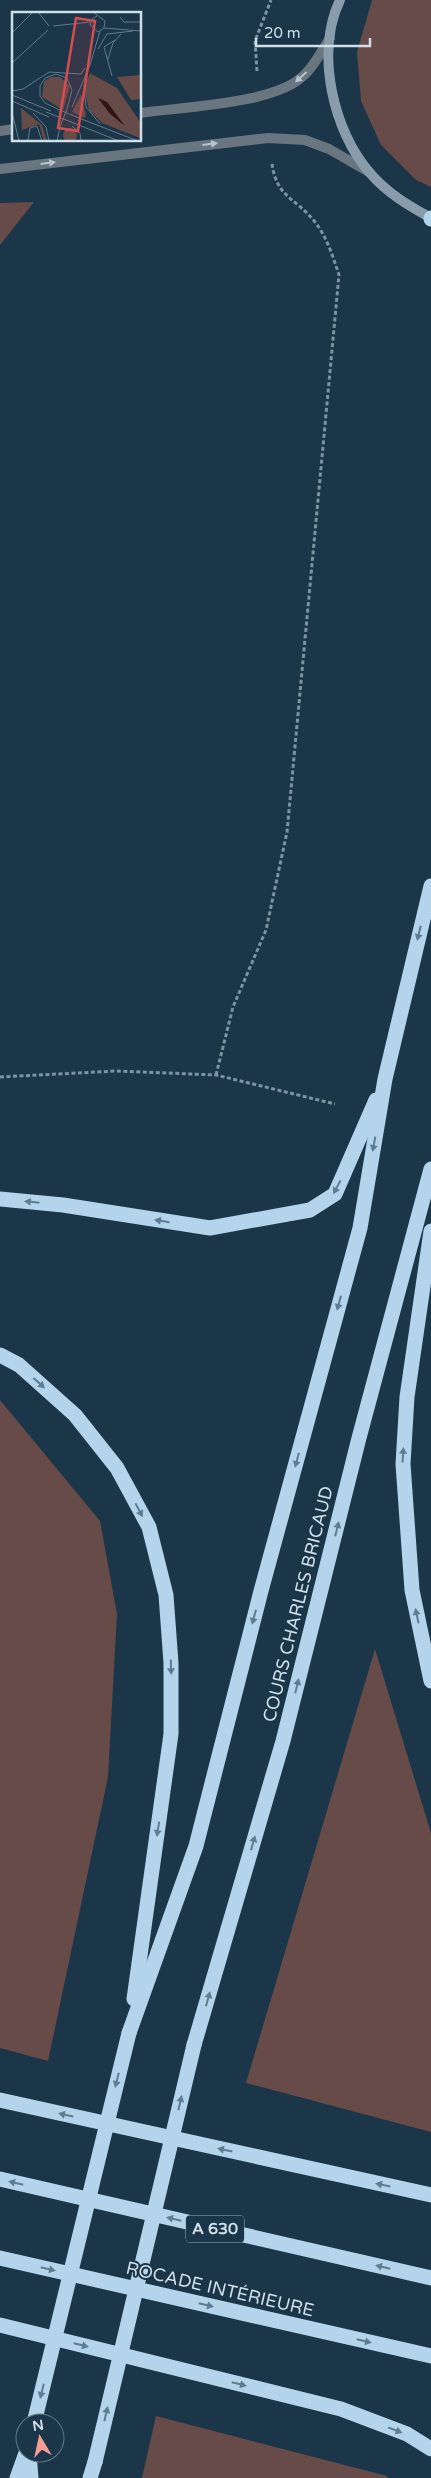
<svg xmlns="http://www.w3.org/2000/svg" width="431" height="2478" font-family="'Varela Round',sans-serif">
  <rect width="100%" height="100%" fill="#1a3648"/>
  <g fill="#664b49">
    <path d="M 372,0 L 431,0 L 431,187 L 416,180 L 381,145 L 361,101 L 357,52 Z"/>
    <path d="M 34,202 L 0,245 L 0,203 Z"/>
    <path d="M 0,1400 L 100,1521 L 117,1614 L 108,1777 L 48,2061 L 0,2048 Z"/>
    <path d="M 375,1649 L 431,1833 L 431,2132 L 246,2083 Z"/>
    <path d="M 156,2416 L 387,2476 L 388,2478 L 142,2478 Z"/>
  </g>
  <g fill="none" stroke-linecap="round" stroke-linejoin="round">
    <g stroke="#7d93a1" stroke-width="3" stroke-dasharray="4 2.5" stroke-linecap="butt">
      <path d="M 257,71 L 255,41 L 271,0"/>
      <path d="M 216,1075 L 233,1007 L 266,930 L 287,832 L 339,275 C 333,257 327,237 315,222 C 295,197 277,198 272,164"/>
      <path d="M 0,1077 L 116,1071 L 216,1075 L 335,1104"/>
    </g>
    <g stroke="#69767f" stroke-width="10">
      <path d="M 140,113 C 181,107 275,104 303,76 C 314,67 322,50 330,38"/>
      <path d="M 0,131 L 14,129"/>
      <path d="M 0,169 L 268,138 L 305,140 L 329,149 L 369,172"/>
    </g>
    <path stroke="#889cab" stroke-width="10" d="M 340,0 C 315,52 333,131 370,173 C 387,193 409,206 431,218"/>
    <g stroke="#b4d4eb" stroke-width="15">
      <path d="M 431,218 L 431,219"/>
      <path d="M 0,1199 L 63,1205 L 210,1228 L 310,1210 L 335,1194 L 376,1100"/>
      <path d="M 431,1231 L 407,1397 L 403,1464 L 412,1590 L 431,1681"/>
      <path d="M 0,1355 L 19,1365 L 75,1415 L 117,1468 L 149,1527 L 166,1595 L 171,1663 L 171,1734 L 134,1999"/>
      <path d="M 129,2033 L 196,1846 L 261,1591 L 360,1228 L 385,1079 L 431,886"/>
      <path d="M 194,2045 L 283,1741 L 359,1438 L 431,1169"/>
      <path d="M 0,2100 L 431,2195"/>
      <path d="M 0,2179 L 431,2278"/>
      <path d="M 0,2258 L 431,2356"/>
      <path d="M 0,2325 L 341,2409 L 407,2434 L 431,2449"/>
      <path d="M 29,2453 L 31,2478"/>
      <path d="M 17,2478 L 26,2453"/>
      <path d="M 90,2478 L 95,2462"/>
    </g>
    <g stroke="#b4d4eb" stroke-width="15">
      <path d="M 34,2423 L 129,2033"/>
      <path d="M 95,2462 L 194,2045"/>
    </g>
  </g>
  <defs><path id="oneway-solid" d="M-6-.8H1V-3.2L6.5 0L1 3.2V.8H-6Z" transform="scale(1.25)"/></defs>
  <g fill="#b6c5cf">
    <use href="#oneway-solid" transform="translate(301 77) rotate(138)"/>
    <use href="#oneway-solid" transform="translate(210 144) rotate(-7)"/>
    <use href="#oneway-solid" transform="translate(48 163) rotate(-7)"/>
  </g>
  <g fill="#5f7d91">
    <use href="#oneway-solid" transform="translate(419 933) rotate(104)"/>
    <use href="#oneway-solid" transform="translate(374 1144) rotate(100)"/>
    <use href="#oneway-solid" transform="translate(337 1187) rotate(118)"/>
    <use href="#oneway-solid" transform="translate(32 1202) rotate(-174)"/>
    <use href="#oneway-solid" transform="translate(162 1221) rotate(-171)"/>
    <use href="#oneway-solid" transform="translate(339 1303) rotate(105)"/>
    <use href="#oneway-solid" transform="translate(39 1383) rotate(42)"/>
    <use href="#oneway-solid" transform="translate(403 1455) rotate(-87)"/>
    <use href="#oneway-solid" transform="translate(297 1460) rotate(105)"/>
    <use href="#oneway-solid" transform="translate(139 1510) rotate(62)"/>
    <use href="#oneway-solid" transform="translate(337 1529) rotate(-76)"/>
    <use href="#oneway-solid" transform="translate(417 1616) rotate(-102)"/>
    <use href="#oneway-solid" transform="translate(254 1617) rotate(105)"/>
    <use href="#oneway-solid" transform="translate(171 1667) rotate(89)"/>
    <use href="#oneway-solid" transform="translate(297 1686) rotate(-76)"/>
    <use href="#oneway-solid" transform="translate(158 1829) rotate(99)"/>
    <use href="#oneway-solid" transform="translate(253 1843) rotate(-74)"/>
    <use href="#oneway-solid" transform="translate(208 1999) rotate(-74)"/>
    <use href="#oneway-solid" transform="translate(117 2080) rotate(104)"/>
    <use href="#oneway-solid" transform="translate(180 2103) rotate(-77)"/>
    <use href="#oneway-solid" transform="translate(66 2115) rotate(-168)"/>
    <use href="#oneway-solid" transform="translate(225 2150) rotate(-168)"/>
    <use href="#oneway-solid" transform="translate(16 2183) rotate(-167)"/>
    <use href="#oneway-solid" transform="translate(383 2185) rotate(-168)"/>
    <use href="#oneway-solid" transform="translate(174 2219) rotate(-167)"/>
    <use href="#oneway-solid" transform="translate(383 2267) rotate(-167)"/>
    <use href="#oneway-solid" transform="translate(48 2269) rotate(13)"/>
    <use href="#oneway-solid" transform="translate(206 2305) rotate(13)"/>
    <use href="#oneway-solid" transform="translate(364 2341) rotate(13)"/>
    <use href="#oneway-solid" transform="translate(81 2345) rotate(14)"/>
    <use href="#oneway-solid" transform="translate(239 2384) rotate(14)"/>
    <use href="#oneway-solid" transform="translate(42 2391) rotate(104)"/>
    <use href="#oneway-solid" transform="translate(106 2414) rotate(-77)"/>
    <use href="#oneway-solid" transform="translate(395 2430) rotate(21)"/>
  </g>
  <g text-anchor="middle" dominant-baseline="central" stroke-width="4" stroke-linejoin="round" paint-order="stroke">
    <rect fill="#1a3648" stroke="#99acb9" stroke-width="1" x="186" y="2215.5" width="58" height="27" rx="4"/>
    <g font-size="16" font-weight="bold" fill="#cfdfea">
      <text x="215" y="2229">A 630</text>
    </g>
    <g font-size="18" fill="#cfdfea" stroke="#1a3648">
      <text transform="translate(298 1604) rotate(-76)">COURS CHARLES BRICAUD</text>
      <text transform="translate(220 2289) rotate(13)">ROCADE INTÉRIEURE</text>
    </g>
  </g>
  <g transform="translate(12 12)">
    <rect width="129" height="129" fill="#1a3648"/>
    <path d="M 78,61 L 105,76 L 129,111 L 128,126 L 90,111 L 77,98 L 72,76 ZM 129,63 L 129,87 L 119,88 L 105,65 ZM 39,65 L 48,65 L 58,74 L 51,98 L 30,85 L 32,69 ZM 69,82 L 74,103 L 73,106 L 60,100 ZM 9,96 L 30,113 L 35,129 L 32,129 L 27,112 L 10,118 ZM51 123a7 7 0 1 1 14 0a7 7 0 1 1-14 0Z" fill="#664b49"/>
    <path d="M 86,86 L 95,90 L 113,114 L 98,102 Z" fill="#2f1513"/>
    <path fill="none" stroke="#627a89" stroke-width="1" d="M 26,0 L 37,14M 81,0 L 93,9 L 92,16 L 86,20 L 78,13 L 80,7 L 85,4M 108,5 L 112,10 L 129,10M 41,14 L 78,10M 92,16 L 129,19M 0,21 L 21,0M 86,37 L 95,22 L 121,19M 96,47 L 101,31 L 109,22M 0,51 L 36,18M 100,64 L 92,35 L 103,28M 72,73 L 74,95 L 88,112M 0,79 L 11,77 L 37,60 L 69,62 L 73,56M 0,83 L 39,99M 0,89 L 37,105M 60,95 L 78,53 L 88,19M 0,100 L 7,129M 34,100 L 107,129M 21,101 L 34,115 L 37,129M 60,114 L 68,121 L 69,129M 16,128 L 18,116 L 25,114 L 30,129M 45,129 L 48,115 L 55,97 L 60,78 L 55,66 L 44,62 L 33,66 L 28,74 L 28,84 L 33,91 L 50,99 L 72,108 L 126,129"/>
    <path fill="#d54d4f" fill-opacity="0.15" stroke="#d54d4f" stroke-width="2.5" d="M 64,6 L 83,9 L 66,119 L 46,116 Z"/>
    <rect width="129" height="129" fill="none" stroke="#cfdfea" stroke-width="2.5"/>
  </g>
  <g transform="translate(40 2438) rotate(351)"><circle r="24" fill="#1a3648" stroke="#627a89"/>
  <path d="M0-4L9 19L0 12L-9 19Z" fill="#f59c93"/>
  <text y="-8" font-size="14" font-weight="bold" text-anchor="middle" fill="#cfdfea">N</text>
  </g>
  <path d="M256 38v8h114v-8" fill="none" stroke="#cfdfea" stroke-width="2.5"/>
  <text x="264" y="38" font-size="15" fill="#cfdfea" stroke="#1a3648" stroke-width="4" paint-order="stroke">20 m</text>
</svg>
